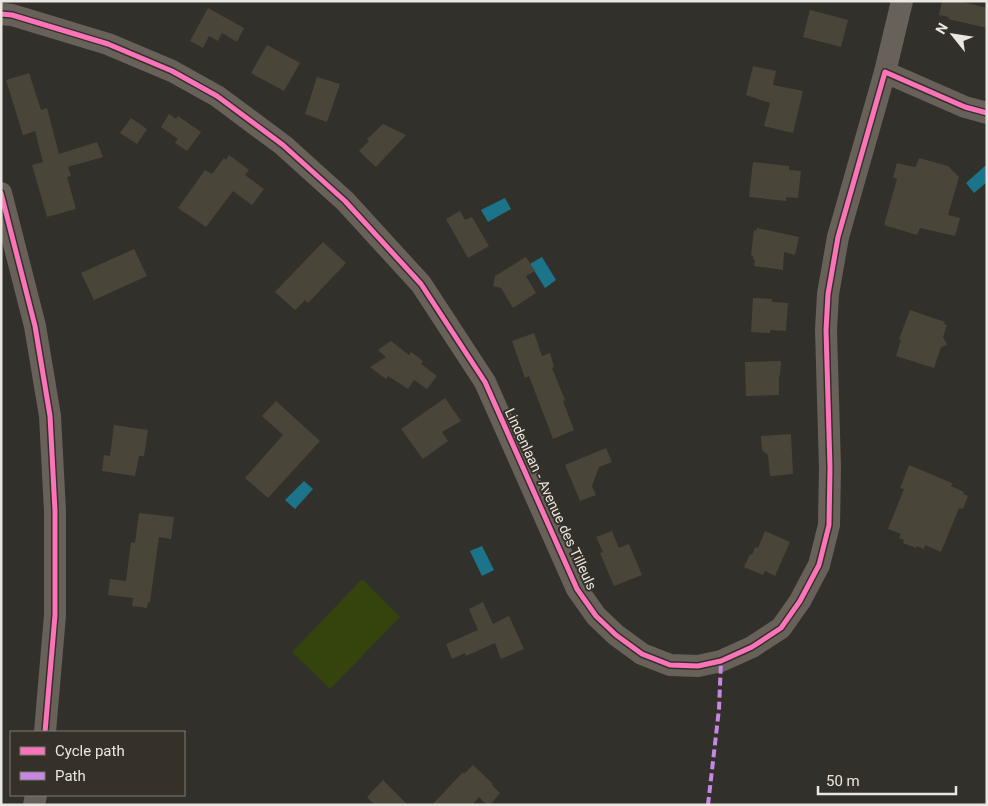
<svg xmlns="http://www.w3.org/2000/svg" width="988" height="806" font-family="Roboto,sans-serif">
  <rect width="100%" height="100%" fill="#32302b"/>
  <path fill="#35430d" d="M 362,579 L 400,617 L 330,689 L 292,652 Z"/>
  <g fill="#1c748a">
    <path d="M 986,165 L 987,182 L 974,193 L 966,183 Z"/>
    <path d="M 505,198 L 511,209 L 488,222 L 481,210 Z"/>
    <path d="M 542,257 L 556,280 L 545,288 L 530,264 Z"/>
    <path d="M 304,481 L 313,489 L 295,509 L 285,500 Z"/>
    <path d="M 482,546 L 494,570 L 482,576 L 470,551 Z"/>
  </g>
  <g fill="#4a4539">
    <path d="M 942,1 L 959,1 L 987,8 L 987,28 L 948,19 L 949,17 L 939,15 Z"/>
    <path d="M 208,8 L 244,28 L 237,42 L 222,33 L 218,41 L 209,36 L 203,48 L 190,41 Z"/>
    <path d="M 810,10 L 848,20 L 841,47 L 803,37 Z"/>
    <path d="M 267,45 L 300,63 L 284,91 L 251,73 Z"/>
    <path d="M 753,66 L 776,71 L 773,85 L 803,91 L 793,133 L 764,126 L 770,103 L 746,95 Z"/>
    <path d="M 29,73 L 41,110 L 47,108 L 59,154 L 97,142 L 103,157 L 68,167 L 71,176 L 67,177 L 76,209 L 47,217 L 32,165 L 43,162 L 35,131 L 23,135 L 6,80 Z"/>
    <path d="M 317,77 L 340,84 L 327,122 L 305,114 Z"/>
    <path d="M 169,114 L 176,119 L 178,116 L 201,132 L 187,151 L 175,143 L 178,139 L 161,127 Z"/>
    <path d="M 131,118 L 147,129 L 137,144 L 120,133 Z"/>
    <path d="M 383,124 L 406,135 L 376,167 L 359,151 L 369,141 L 367,139 Z"/>
    <path d="M 229,155 L 249,170 L 245,175 L 264,189 L 252,205 L 233,191 L 206,227 L 178,208 L 205,170 L 212,174 L 224,158 L 226,160 Z"/>
    <path d="M 919,158 L 948,166 L 959,177 L 948,215 L 960,218 L 955,236 L 920,228 L 917,235 L 884,225 L 897,179 L 893,177 L 897,163 L 914,167 L 916,166 Z"/>
    <path d="M 753,162 L 789,166 L 789,170 L 801,171 L 798,198 L 786,197 L 786,201 L 749,197 Z"/>
    <path d="M 460,211 L 465,220 L 472,217 L 489,246 L 468,258 L 446,219 Z"/>
    <path d="M 757,228 L 799,237 L 795,255 L 784,252 L 783,270 L 754,266 L 755,260 L 753,259 L 753,256 L 751,255 L 754,230 L 756,231 Z"/>
    <path d="M 323,242 L 346,263 L 308,303 L 305,300 L 295,310 L 275,292 Z"/>
    <path d="M 134,249 L 147,276 L 94,300 L 81,273 Z"/>
    <path d="M 526,257 L 535,271 L 526,276 L 536,293 L 513,308 L 501,288 L 493,286 L 495,276 Z"/>
    <path d="M 753,298 L 772,299 L 772,302 L 788,303 L 786,331 L 770,330 L 770,333 L 751,332 Z"/>
    <path d="M 910,310 L 945,322 L 944,324 L 947,325 L 943,337 L 947,345 L 941,347 L 934,368 L 896,356 L 901,340 L 899,339 Z"/>
    <path d="M 534,333 L 542,356 L 550,353 L 554,367 L 552,368 L 565,400 L 563,401 L 574,430 L 553,439 L 529,376 L 525,378 L 512,341 Z"/>
    <path d="M 391,341 L 409,355 L 411,352 L 423,361 L 421,364 L 437,376 L 427,389 L 414,380 L 408,389 L 388,376 L 386,379 L 370,367 L 386,357 L 378,350 Z"/>
    <path d="M 781,361 L 780,376 L 779,376 L 779,395 L 746,396 L 745,362 Z"/>
    <path d="M 445,398 L 461,421 L 442,432 L 448,441 L 423,459 L 401,429 Z"/>
    <path d="M 276,401 L 320,441 L 268,498 L 245,478 L 283,435 L 262,416 Z"/>
    <path d="M 114,425 L 148,430 L 144,456 L 139,456 L 135,476 L 102,471 L 104,455 L 110,456 Z"/>
    <path d="M 791,434 L 793,474 L 770,476 L 768,455 L 762,450 L 761,436 Z"/>
    <path d="M 606,448 L 612,462 L 599,467 L 592,486 L 596,495 L 580,501 L 565,465 Z"/>
    <path d="M 909,465 L 952,483 L 951,486 L 964,492 L 963,494 L 968,496 L 963,509 L 959,508 L 941,552 L 925,545 L 924,549 L 917,546 L 916,548 L 903,543 L 904,540 L 899,538 L 901,534 L 888,529 L 904,489 L 900,488 Z"/>
    <path d="M 139,513 L 174,517 L 171,539 L 159,537 L 150,602 L 148,602 L 147,608 L 132,606 L 133,598 L 108,595 L 110,579 L 126,581 L 131,542 L 135,543 Z"/>
    <path d="M 612,531 L 619,548 L 629,544 L 642,575 L 614,586 L 600,553 L 603,552 L 596,537 Z"/>
    <path d="M 765,531 L 790,542 L 775,576 L 765,571 L 763,575 L 744,567 L 750,554 L 752,555 L 755,547 L 758,548 Z"/>
    <path d="M 483,602 L 493,624 L 509,616 L 524,649 L 501,659 L 495,643 L 466,656 L 465,653 L 452,659 L 446,644 L 478,630 L 469,609 Z"/>
    <path d="M 473,765 L 493,784 L 492,785 L 500,793 L 490,805 L 487,805 L 479,797 L 472,805 L 432,805 L 463,772 L 464,774 Z"/>
    <path d="M 383,780 L 408,805 L 375,805 L 367,797 Z"/>
  </g>
  <g fill="none" stroke-linecap="round" stroke-linejoin="round">
    <g stroke="#68615a" stroke-width="22">
      <path d="M 1,14 L 12,15 L 108,44 L 172,71 L 217,96 L 283,145 L 345,201 L 421,284 L 485,382 L 577,589 L 596,616 L 616,635 L 642,654 L 670,665 L 698,666 L 721,661 L 752,647 L 781,628 L 800,601 L 819,565 L 829,525 L 830,468 L 826,330 L 828,294 L 838,237 L 885,72 L 902,1"/>
      <path d="M 885,72 L 965,107 L 987,113"/>
      <path d="M 1,193 L 35,326 L 50,416 L 55,511 L 55,615 L 45,732"/>
      <path d="M 34,805 L 36,795"/>
    </g>
    <path stroke="#c787e3" stroke-width="4" stroke-dasharray="8 4" stroke-linecap="butt" d="M 708,805 L 719,709 L 721,661"/>
    <defs>
      <g id="cycleway">
        <path d="M 1,14 L 12,15 L 108,44 L 172,71 L 217,96 L 283,145 L 345,201 L 421,284 L 485,382 L 577,589 L 596,616 L 616,635 L 642,654 L 670,665 L 698,666 L 721,661 L 752,647 L 781,628 L 800,601 L 819,565 L 829,525 L 830,468 L 826,330 L 828,294 L 838,237 L 885,72 L 965,107 L 987,113"/>
        <path d="M 1,193 L 35,326 L 50,416 L 55,511 L 55,615 L 45,732"/>
      </g>
    </defs>
    <use href="#cycleway" stroke="#353128" stroke-width="8"/>
    <use href="#cycleway" stroke="#fb73b8" stroke-width="5"/>
  </g>
  <g text-anchor="middle" dominant-baseline="central" stroke-width="4" stroke-linejoin="round" paint-order="stroke">
    <g font-size="14" fill="#eae7e2" stroke="#353128">
      <text transform="translate(551 499) rotate(65)">Lindenlaan - Avenue des Tilleuls</text>
    </g>
  </g>
  <rect width="988" height="806" fill="none" stroke="#eae7e2" stroke-width="5"/>
  <rect x="10" y="731" width="175" height="65" fill="#353128" stroke="#7d7a72"/>
  <rect x="20" y="747" width="25" height="8" fill="#fb73b8" stroke="#7d7a72"/>
  <text x="55" y="756" font-size="15" fill="#eae7e2">Cycle path</text>
  <rect x="20" y="772" width="25" height="8" fill="#c787e3" stroke="#7d7a72"/>
  <text x="55" y="781" font-size="15" fill="#eae7e2">Path</text>
  <g transform="translate(953 35) rotate(300)" stroke="#353128" stroke-width="4" paint-order="stroke">
  <path d="M0-4L9 19L0 12L-9 19Z" fill="#eae7e2"/>
  <text y="-8" font-size="14" font-weight="bold" text-anchor="middle" fill="#eae7e2">N</text>
  </g>
  <path d="M818 786v8h138v-8" fill="none" stroke="#eae7e2" stroke-width="2.5"/>
  <text x="826" y="786" font-size="15" fill="#eae7e2" stroke="#353128" stroke-width="4" paint-order="stroke">50 m</text>
</svg>
